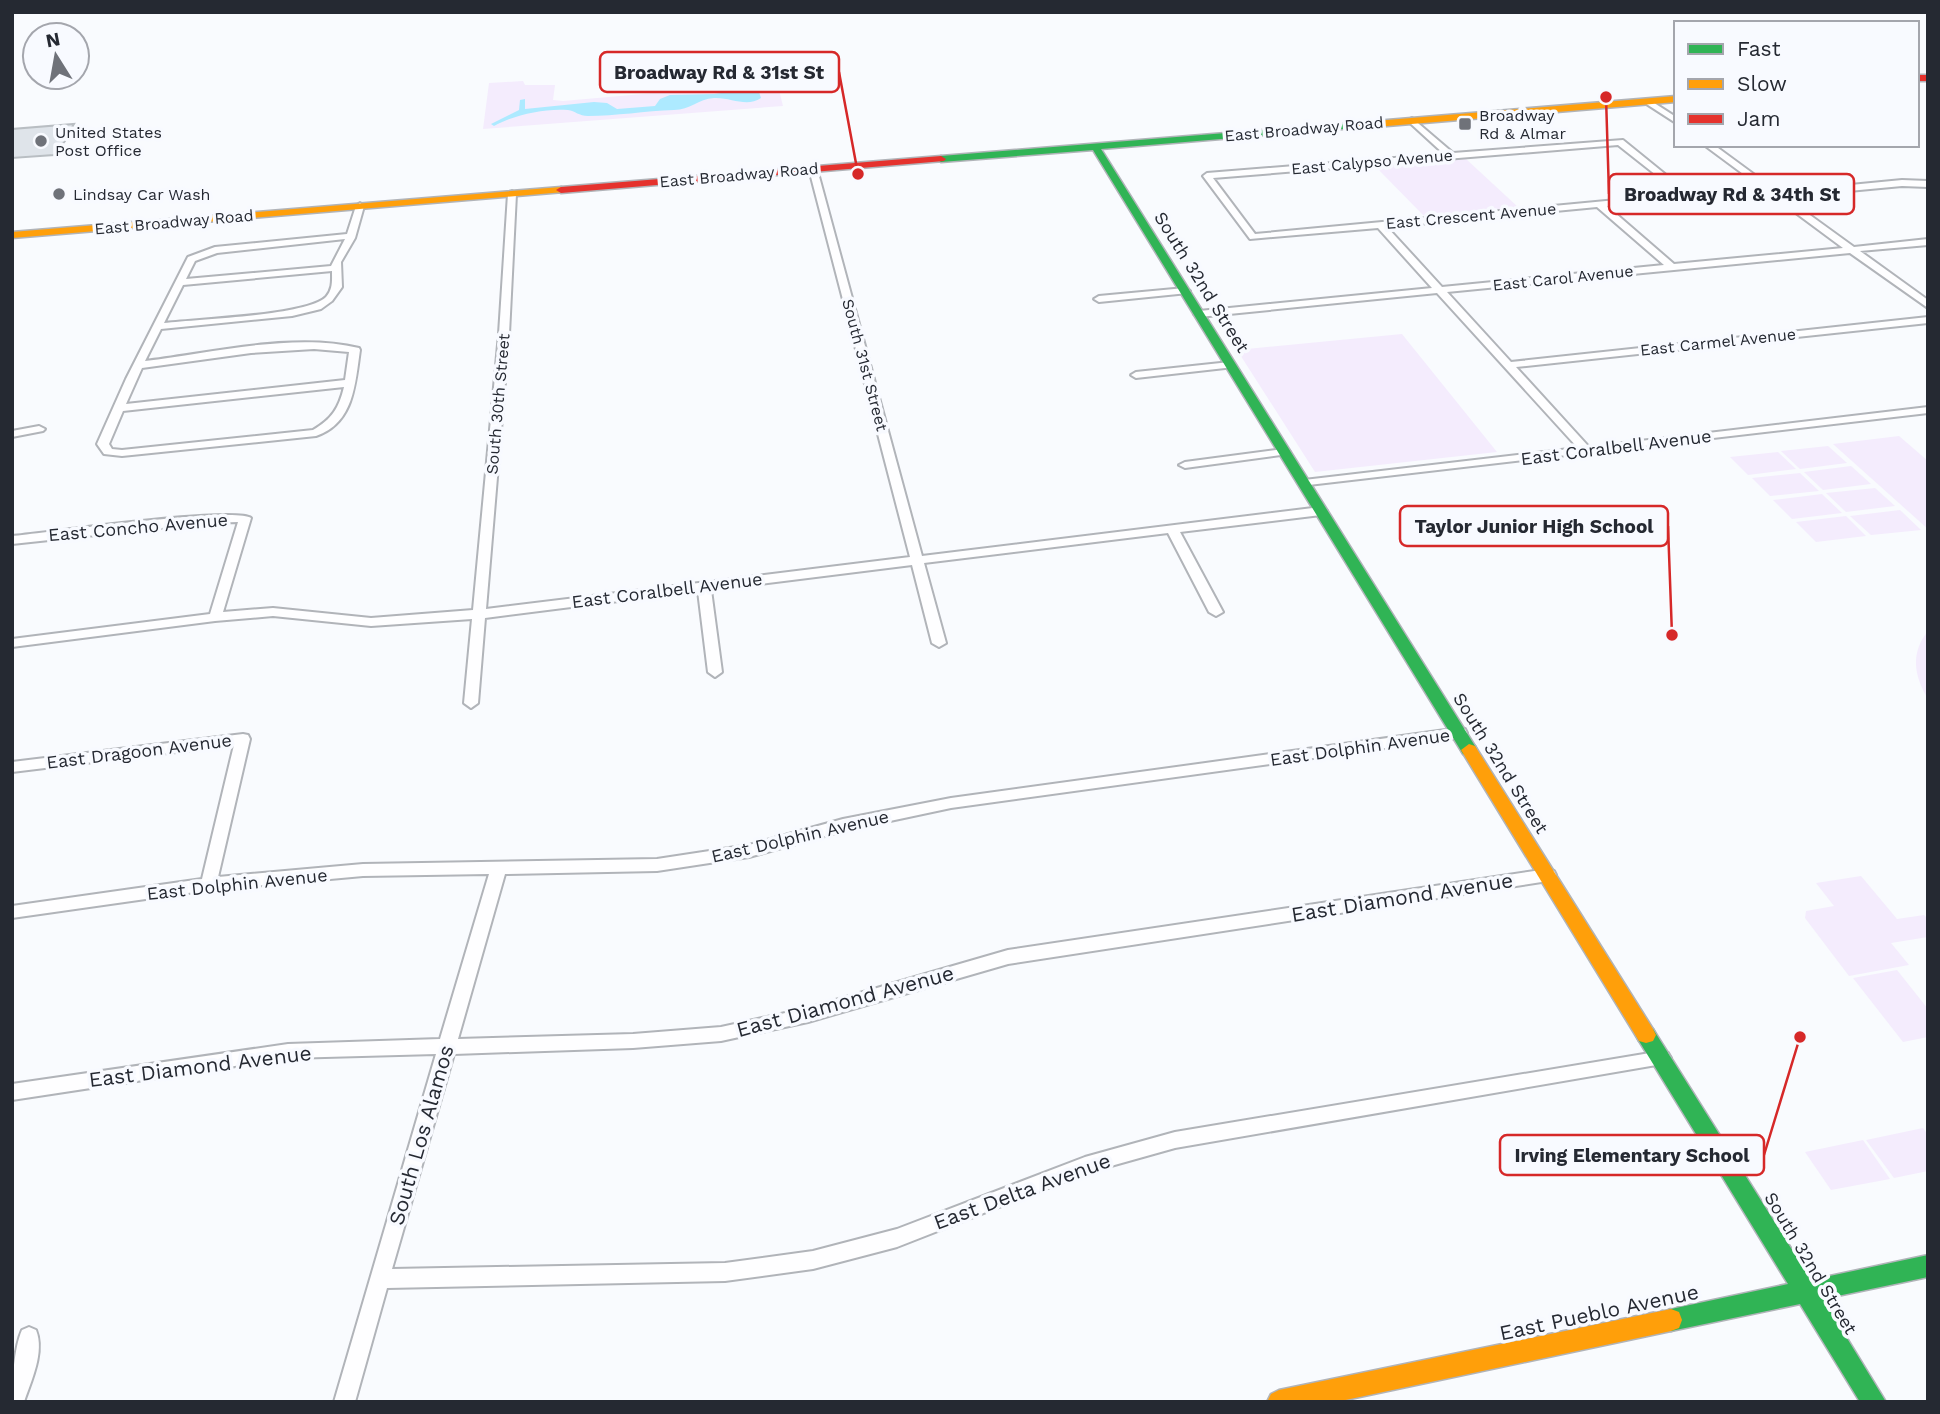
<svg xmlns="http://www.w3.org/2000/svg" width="1940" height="1414" font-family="'Work Sans',sans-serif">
  <rect width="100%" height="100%" fill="#f9fbfe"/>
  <g fill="#f4ecfd">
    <path d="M 775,74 L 783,106 L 483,129 L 489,83 L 523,81 L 525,85 L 555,85 L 553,100 L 563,101 L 654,93 Z"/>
    <path d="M 1466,159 L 1519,208 L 1424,216 L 1376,167 Z"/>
    <path d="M 1402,334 L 1497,452 L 1315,472 L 1237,350 Z"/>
    <path d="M 1899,436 L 1928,461 L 1928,529 L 1833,444 Z"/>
    <path d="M 1828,446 L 1847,463 L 1800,469 L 1781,451 Z"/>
    <path d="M 1778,452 L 1796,469 L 1748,475 L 1730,457 Z"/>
    <path d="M 1851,466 L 1871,484 L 1823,490 L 1804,472 Z"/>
    <path d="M 1800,473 L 1819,491 L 1770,496 L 1752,478 Z"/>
    <path d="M 1875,488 L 1895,506 L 1846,512 L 1826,493 Z"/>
    <path d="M 1822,494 L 1842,513 L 1792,519 L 1773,500 Z"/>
    <path d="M 1900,510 L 1921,530 L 1871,535 L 1850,516 Z"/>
    <path d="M 1846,516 L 1866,536 L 1816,542 L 1796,522 Z"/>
    <path d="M 1928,631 L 1928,699 C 1914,676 1910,653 1928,631 Z"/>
    <path d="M 1861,876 L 1897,919 L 1924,915 L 1928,919 L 1928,937 L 1891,943 L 1909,965 L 1849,976 L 1805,918 L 1806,911 L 1834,906 L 1816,883 Z"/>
    <path d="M 1897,970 L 1928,1009 L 1928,1037 L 1903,1042 L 1853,978 Z"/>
    <path d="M 1923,1128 L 1928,1135 L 1928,1171 L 1894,1178 L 1866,1140 Z"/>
    <path d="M 1863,1140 L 1890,1179 L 1831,1190 L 1805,1152 Z"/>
  </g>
  <path fill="#adeaff" d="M 743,90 L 759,92 L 761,98 C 746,108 731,97 714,98 C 698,99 690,110 674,110 C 645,111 616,116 588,116 C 579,116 575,111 568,110 C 545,108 514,115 494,126 L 491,124 L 519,110 L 520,100 L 525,99 L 525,109 L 594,102 L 607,103 L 617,109 L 655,106 L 660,99 L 670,95 L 714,94 Z"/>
  <path fill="#dfe4ea" stroke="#b9bec3" stroke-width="2" d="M 74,124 L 69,132 L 72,132 L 54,155 L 12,158 L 12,129 Z"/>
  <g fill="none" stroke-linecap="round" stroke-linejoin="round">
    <defs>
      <g id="street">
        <path d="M 1648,99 L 1676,117 L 1676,123 L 1645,103 L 1644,101 Z"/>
        <path d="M 1412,118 L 1453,153 L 1623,140 L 1692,196 L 1688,199 L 1607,206 L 1674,264 L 1843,248 L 1704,145 L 1714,145 L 1778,192 L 1902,180 L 1928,181 L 1928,187 L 1902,186 L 1785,197 L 1854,247 L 1928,239 L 1928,245 L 1860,251 L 1928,300 L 1928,308 L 1850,253 L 1447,292 L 1511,362 L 1928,317 L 1928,323 L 1516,367 L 1589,447 L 1928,407 L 1928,413 L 1300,486 L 1300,482 L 1304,480 L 1578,448 L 1437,293 L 1199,317 L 1194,314 L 1199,311 L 1432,288 L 1378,228 L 1250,239 L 1203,176 L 1207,173 L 1444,154 L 1409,122 L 1408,120 ZM 1618,145 L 1680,194 L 1255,234 L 1213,178 ZM 1597,207 L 1664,265 L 1442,287 L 1387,227 Z"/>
        <path d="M 813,166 L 817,169 L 922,556 L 1321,507 L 1327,511 L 1321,515 L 1180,532 L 1223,612 L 1216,616 L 1209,612 L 1168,533 L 924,563 L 946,643 L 939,647 L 932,643 L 912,565 L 711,590 L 722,672 L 715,677 L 708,672 L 698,591 L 485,618 L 478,703 L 471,708 L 464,703 L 472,619 L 371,626 L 273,616 L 215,621 L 12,647 L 12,639 L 210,614 L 238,522 L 208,523 L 12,544 L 12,536 C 45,533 236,506 251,518 L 223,612 L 273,608 L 371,618 L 473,610 L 499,334 L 508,194 L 512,191 L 516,194 L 509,334 L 486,609 L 910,557 L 809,169 Z"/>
        <path d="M 360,203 L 364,206 L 355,238 L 341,262 L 342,287 L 332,301 L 321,309 L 292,316 L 161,329 L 145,361 C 211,353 295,332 359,348 L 360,350 C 355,384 354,423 316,436 L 122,456 L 104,454 L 97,444 L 126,379 L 188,257 L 215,247 L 347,234 L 356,206 ZM 345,239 L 331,266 L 186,279 L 195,261 L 217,253 ZM 332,271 C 332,281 333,289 326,297 C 306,316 196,319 164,323 L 183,285 ZM 314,349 L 349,352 L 345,380 L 126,404 L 142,368 L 251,353 ZM 344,387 C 339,408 332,419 313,430 L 122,450 L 112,449 L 109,444 L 123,411 Z"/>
        <path d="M 1185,288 L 1190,291 L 1188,293 L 1099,302 L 1094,299 L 1099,296 Z"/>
        <path d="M 1230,362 L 1235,365 L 1234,367 L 1136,378 L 1131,375 L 1136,372 Z"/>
        <path d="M 39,426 L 45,429 L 43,431 L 12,437 L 12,431 Z"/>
        <path d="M 1284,449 L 1290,452 L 1288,454 L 1185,468 L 1179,465 L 1185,462 Z"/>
        <path d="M 1460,728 L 1465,729 L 1467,733 L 1465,737 L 951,808 L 843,831 L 749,857 L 657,871 L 505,874 L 458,1039 L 633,1034 L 721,1027 L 808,1008 L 1008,950 L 1548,869 L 1554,871 L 1556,875 L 1554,879 L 1548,881 L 1008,964 L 808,1022 L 721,1041 L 633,1048 L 454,1054 L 392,1269 L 725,1263 L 813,1251 L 897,1229 L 1085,1157 L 1175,1132 L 1662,1051 L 1668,1053 L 1671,1058 L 1668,1063 L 1175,1148 L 1086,1173 L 897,1247 L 813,1269 L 725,1281 L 387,1288 L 355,1402 L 334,1402 L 436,1054 L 288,1058 L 12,1100 L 12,1084 L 288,1044 L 440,1039 L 489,874 L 363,876 L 209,890 L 12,918 L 12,906 L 202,879 L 234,745 L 12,772 L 12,762 L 243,734 L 248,735 L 250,739 L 218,877 L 363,864 L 657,859 L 749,845 L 843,819 L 951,798 Z"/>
        <path d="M 29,1327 L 36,1330 C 45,1352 31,1381 24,1402 L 12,1402 C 12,1382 14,1348 22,1330 Z"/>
      </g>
      <g id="fast">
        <path d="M 1351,123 L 1354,124 L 1354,128 L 1101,149 L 1475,746 L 1477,750 L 1469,756 L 1463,754 L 1093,150 L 941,162 L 936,159 L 941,156 Z"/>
        <path d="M 1646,1027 L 1653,1029 L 1811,1280 L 1928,1255 L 1928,1277 L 1823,1299 L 1886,1402 L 1860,1402 L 1800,1304 L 1671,1331 L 1663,1328 L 1660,1320 L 1663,1312 L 1671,1309 L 1788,1284 L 1639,1041 L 1636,1035 L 1639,1029 Z"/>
      </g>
      <g id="slow">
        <path d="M 1676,96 L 1676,102 L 1351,129 L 1346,126 L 1351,123 Z"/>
        <path d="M 561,187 L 564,188 L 564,192 L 12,238 L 12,232 Z"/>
        <path d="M 1469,744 L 1475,746 L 1653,1029 L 1656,1035 L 1653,1041 L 1646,1043 L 1639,1041 L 1461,750 Z"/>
        <path d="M 1671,1309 L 1679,1312 L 1682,1320 L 1679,1328 L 1671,1331 L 1336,1402 L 1267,1402 L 1271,1394 L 1279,1390 Z"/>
      </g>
      <g id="jam">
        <rect x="1917" y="75" width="11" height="6"/>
        <path d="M 941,156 L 946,159 L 944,161 L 561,193 L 556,190 L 561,187 Z"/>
      </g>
    </defs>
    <use href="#street" stroke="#b1b4b9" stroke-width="4"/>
    <use href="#fast" stroke="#b1b4b9" stroke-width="3"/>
    <use href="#slow" stroke="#b1b4b9" stroke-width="3"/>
    <use href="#jam" stroke="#b1b4b9" stroke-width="3"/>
    <use href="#street" fill="#fefeff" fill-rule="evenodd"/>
    <use href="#fast" fill="#30b455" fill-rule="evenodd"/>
    <use href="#slow" fill="#ff9f0a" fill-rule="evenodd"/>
    <use href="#jam" fill="#e5322d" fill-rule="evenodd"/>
  </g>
  <g fill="#6f7279" stroke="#f8faff" stroke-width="2.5">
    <rect x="1458" y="117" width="14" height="14" rx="3.5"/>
    <circle cx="41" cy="141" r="7"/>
    <circle cx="59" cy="194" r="7"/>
  </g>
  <g text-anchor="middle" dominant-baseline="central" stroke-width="7" stroke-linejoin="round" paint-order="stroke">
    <g font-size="16" fill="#252932" stroke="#f8faff" text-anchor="start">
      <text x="1479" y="115">Broadway<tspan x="1479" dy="18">Rd &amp; Almar</tspan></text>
      <text x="55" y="132">United States<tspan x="55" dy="18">Post Office</tspan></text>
      <text x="73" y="194">Lindsay Car Wash</text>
    </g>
    <g font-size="16" fill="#252932" stroke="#f8faff">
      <text transform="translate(1304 129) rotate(-5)">East Broadway Road</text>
      <text transform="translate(1372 162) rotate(-5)">East Calypso Avenue</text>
      <text transform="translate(739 175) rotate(-5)">East Broadway Road</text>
      <text transform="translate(1471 216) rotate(-5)">East Crescent Avenue</text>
      <text transform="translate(174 222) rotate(-5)">East Broadway Road</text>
      <text transform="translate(1563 278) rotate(-6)">East Carol Avenue</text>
      <text transform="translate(1718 342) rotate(-6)">East Carmel Avenue</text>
      <text transform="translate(865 365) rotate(75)">South 31st Street</text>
      <text transform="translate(498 404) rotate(-85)">South 30th Street</text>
    </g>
    <g font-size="18" fill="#252932" stroke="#f8faff">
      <text transform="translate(1202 282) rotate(58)">South 32nd Street</text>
      <text transform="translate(1616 447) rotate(-7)">East Coralbell Avenue</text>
      <text transform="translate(138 527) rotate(-5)">East Concho Avenue</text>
      <text transform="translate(667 590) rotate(-7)">East Coralbell Avenue</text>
      <text transform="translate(1360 747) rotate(-8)">East Dolphin Avenue</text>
      <text transform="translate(139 751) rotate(-7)">East Dragoon Avenue</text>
      <text transform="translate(1501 763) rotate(58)">South 32nd Street</text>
      <text transform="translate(800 836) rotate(-13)">East Dolphin Avenue</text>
      <text transform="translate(237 884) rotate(-6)">East Dolphin Avenue</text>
      <text transform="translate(1811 1263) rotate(59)">South 32nd Street</text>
    </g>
    <g font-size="21" fill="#252932" stroke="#f8faff">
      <text transform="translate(1402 897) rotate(-9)">East Diamond Avenue</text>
      <text transform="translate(845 1001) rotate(-15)">East Diamond Avenue</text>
      <text transform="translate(200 1066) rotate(-7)">East Diamond Avenue</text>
      <text transform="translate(421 1135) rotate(-74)">South Los Alamos</text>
      <text transform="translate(1022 1191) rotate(-20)">East Delta Avenue</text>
      <text transform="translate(1599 1312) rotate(-12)">East Pueblo Avenue</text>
    </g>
  </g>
  <path fill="none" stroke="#d62828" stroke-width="2.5" d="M858 174L839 72M1606 97L1609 194M1672 635L1668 526M1800 1037L1764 1155"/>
  <g fill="#d62828" stroke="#f8faff" stroke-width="2.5">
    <circle cx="858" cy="174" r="7"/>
    <circle cx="1606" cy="97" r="7"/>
    <circle cx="1672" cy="635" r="7"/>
    <circle cx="1800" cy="1037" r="7"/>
  </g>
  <g fill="#f8faff" stroke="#d62828" stroke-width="2.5">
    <rect x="600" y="52" width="239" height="40" rx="7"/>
    <rect x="1609" y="174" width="245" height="40" rx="7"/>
    <rect x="1400" y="506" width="268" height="40" rx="7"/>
    <rect x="1500" y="1135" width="264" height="40" rx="7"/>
  </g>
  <g font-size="19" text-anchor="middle" font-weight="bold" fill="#252932">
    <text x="719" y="79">Broadway Rd &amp; 31st St</text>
    <text x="1732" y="201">Broadway Rd &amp; 34th St</text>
    <text x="1534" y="533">Taylor Junior High School</text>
    <text x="1632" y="1162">Irving Elementary School</text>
  </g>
  <rect width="1940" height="1414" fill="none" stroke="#252932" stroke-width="28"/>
  <rect x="1674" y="21" width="245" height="126" fill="#f8faff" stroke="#a4a6ad" stroke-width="2"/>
  <rect x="1688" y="44" width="35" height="10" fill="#30b455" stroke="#a4a6ad" stroke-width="2"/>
  <text x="1737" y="56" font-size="21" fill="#252932">Fast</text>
  <rect x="1688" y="79" width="35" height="10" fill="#ff9f0a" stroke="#a4a6ad" stroke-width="2"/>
  <text x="1737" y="91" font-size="21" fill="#252932">Slow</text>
  <rect x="1688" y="114" width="35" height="10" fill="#e5322d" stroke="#a4a6ad" stroke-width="2"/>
  <text x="1737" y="126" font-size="21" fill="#252932">Jam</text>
  <g transform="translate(56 56) rotate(349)"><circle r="33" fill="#f8faff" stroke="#a4a6ad" stroke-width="2"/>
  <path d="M0-5L12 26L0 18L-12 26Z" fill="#6f7279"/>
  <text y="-10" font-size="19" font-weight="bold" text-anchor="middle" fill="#252932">N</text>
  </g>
</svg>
